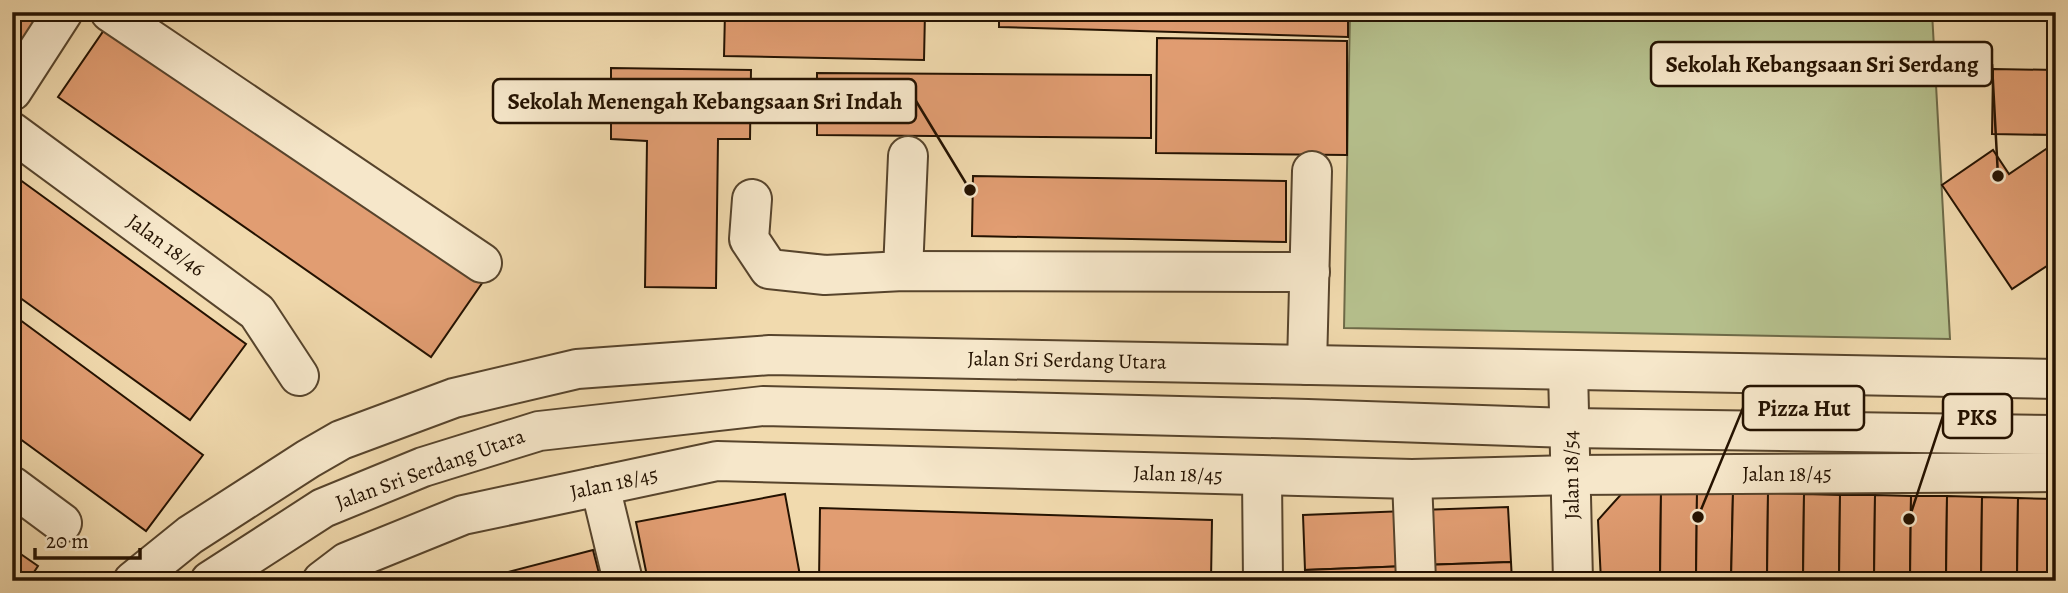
<svg xmlns="http://www.w3.org/2000/svg" width="2068" height="593" font-family="Alegreya,serif">
  <rect width="100%" height="100%" fill="#f1daae"/>
  <filter id="stains"><feTurbulence type="fractalNoise" baseFrequency=".00286" numOctaves="4"/><feColorMatrix values="0 0 0 0 .2 0 0 0 0 .09 0 0 0 0 .02 0 0 0 .5 -.17"/></filter>
  <radialGradient id="worn" r=".72"><stop offset=".6" stop-color="#630" stop-opacity="0"/><stop offset="1" stop-color="#630" stop-opacity=".3"/></radialGradient>
  <path fill="#b6c18e" stroke="#6d6a48" stroke-width="2" d="M 1350,12 L 1932,12 L 1950,339 L 1344,328 Z"/>
  <g fill="#e19d72" stroke="#241201" stroke-width="2">
    <path d="M 12,12 L 74,12 L 12,66 Z"/>
    <path d="M 725,12 L 925,12 L 924,60 L 724,56 Z"/>
    <path d="M 999,12 L 1348,12 L 1348,37 L 999,27 Z"/>
    <path d="M 113,17 L 487,276 L 431,357 L 58,97 Z"/>
    <path d="M 1157,38 L 1347,41 L 1347,155 L 1156,153 Z"/>
    <path d="M 611,68 L 751,70 L 750,139 L 718,139 L 716,288 L 645,287 L 647,141 L 611,139 Z"/>
    <path d="M 1993,69 L 2056,70 L 2056,135 L 1992,134 Z"/>
    <path d="M 817,73 L 1151,75 L 1151,138 L 817,135 Z"/>
    <path d="M 2049,147 L 2056,156 L 2056,212 L 2052,214 L 2056,219 L 2056,260 L 2012,289 L 1942,185 L 1993,150 L 2009,174 Z"/>
    <path d="M 12,174 L 246,344 L 190,420 L 12,292 Z"/>
    <path d="M 973,176 L 1286,181 L 1286,242 L 972,236 Z"/>
    <path d="M 12,314 L 203,455 L 146,531 L 12,433 Z"/>
    <path d="M 1625,490 L 1661,491 L 1660,581 L 1601,581 L 1598,520 Z"/>
    <path d="M 1661,491 L 1697,492 L 1696,581 L 1660,581 Z"/>
    <path d="M 1697,492 L 1733,492 L 1731,581 L 1696,581 Z"/>
    <path d="M 1733,492 L 1768,493 L 1767,581 L 1731,581 Z"/>
    <path d="M 1768,493 L 1804,494 L 1803,581 L 1767,581 Z"/>
    <path d="M 785,494 L 801,581 L 648,581 L 636,522 Z"/>
    <path d="M 1804,494 L 1840,495 L 1839,581 L 1803,581 Z"/>
    <path d="M 1840,495 L 1875,495 L 1874,581 L 1839,581 Z"/>
    <path d="M 1875,495 L 1911,496 L 1910,581 L 1874,581 Z"/>
    <path d="M 1911,496 L 1947,496 L 1946,581 L 1910,581 Z"/>
    <path d="M 1947,496 L 1982,497 L 1981,581 L 1946,581 Z"/>
    <path d="M 1982,497 L 2018,498 L 2017,581 L 1981,581 Z"/>
    <path d="M 2018,498 L 2054,499 L 2053,581 L 2017,581 Z"/>
    <path d="M 2054,499 L 2056,499 L 2056,581 L 2053,581 Z"/>
    <path d="M 1508,507 L 1511,562 L 1423,565 L 1420,510 Z"/>
    <path d="M 820,508 L 1212,520 L 1211,581 L 819,581 Z"/>
    <path d="M 1406,511 L 1408,566 L 1305,570 L 1303,515 Z"/>
    <path d="M 12,548 L 38,566 L 28,581 L 12,581 Z"/>
    <path d="M 593,550 L 601,581 L 473,581 Z"/>
    <path d="M 1511,562 L 1512,581 L 1424,581 L 1423,565 Z"/>
    <path d="M 1408,566 L 1409,581 L 1306,581 L 1305,570 Z"/>
  </g>
  <g fill="none" stroke-linecap="round" stroke-linejoin="round">
    <defs>
      <g id="minor">
        <path d="M 110,12 L 482,263"/>
        <path d="M 12,91 L 63,12"/>
        <path d="M 12,132 L 257,312 L 299,376"/>
        <path d="M 752,199 L 749,239 L 769,269 L 825,275 L 903,271 L 1310,272"/>
        <path d="M 903,271 L 908,156"/>
        <path d="M 1307,365 L 1312,171"/>
        <path d="M 1568,370 L 1573,581"/>
        <path d="M 1262,477 L 1263,581"/>
        <path d="M 1412,479 L 1416,581"/>
        <path d="M 12,486 L 62,523"/>
        <path d="M 600,486 L 623,581"/>
        <path d="M 133,581 L 190,535 L 308,459 L 341,440 L 454,398 L 577,369 L 770,355 L 2056,379"/>
        <path d="M 210,581 L 323,508 L 423,467 L 539,431 L 763,406 L 1308,419 L 1570,428 L 2056,435"/>
        <path d="M 322,581 L 347,562 L 463,515 L 717,461 L 1412,479 L 1571,475 L 2056,472"/>
      </g>
    </defs>
    <use href="#minor" stroke="#57442c" stroke-width="42"/>
    <use href="#minor" stroke="#f6e7ca" stroke-width="38"/>
  </g>
  <g text-anchor="middle" dominant-baseline="central" stroke-width="6" stroke-linejoin="round" paint-order="stroke">
    <g font-size="21" fill="#241201" stroke="#f6e7ca">
      <text transform="translate(166 245) rotate(36)">Jalan 18/46</text>
      <text transform="translate(1067 360) rotate(1)">Jalan Sri Serdang Utara</text>
      <text transform="translate(430 469) rotate(-20)">Jalan Sri Serdang Utara</text>
      <text transform="translate(1178 474) rotate(2)">Jalan 18/45</text>
      <text x="1787" y="474">Jalan 18/45</text>
      <text transform="translate(1571 475) rotate(-91)">Jalan 18/54</text>
      <text transform="translate(614 483) rotate(-12)">Jalan 18/45</text>
    </g>
  </g>
  <path fill="none" stroke="#241201" stroke-width="2.5" d="M1998 176L1992 64M970 190L916 101M1698 517L1743 408M1909 519L1943 416"/>
  <g fill="#241201" stroke="#f6e7ca" stroke-width="2.5">
    <circle cx="1998" cy="176" r="7"/>
    <circle cx="970" cy="190" r="7"/>
    <circle cx="1698" cy="517" r="7"/>
    <circle cx="1909" cy="519" r="7"/>
  </g>
  <g fill="#f6e7ca" stroke="#241201" stroke-width="2.5">
    <rect x="1651" y="42" width="341" height="44" rx="7"/>
    <rect x="493" y="79" width="423" height="44" rx="7"/>
    <rect x="1743" y="386" width="121" height="44" rx="7"/>
    <rect x="1943" y="394" width="69" height="44" rx="7"/>
  </g>
  <g font-size="23" text-anchor="middle" font-weight="bold" fill="#241201">
    <text x="1822" y="72">Sekolah Kebangsaan Sri Serdang</text>
    <text x="705" y="109">Sekolah Menengah Kebangsaan Sri Indah</text>
    <text x="1804" y="416">Pizza Hut</text>
    <text x="1977" y="425">PKS</text>
  </g>
  <rect width="2068" height="593" fill="none" stroke="#f1daae" stroke-width="42"/>
  <rect x="14" y="14" width="2040" height="565" fill="none" stroke="#241201" stroke-width="3.5"/>
  <rect x="21" y="21" width="2026" height="551" fill="none" stroke="#241201" stroke-width="2"/>
  <path d="M35 548v10h105v-10" fill="none" stroke="#241201" stroke-width="3.5"/>
  <text x="46" y="548" font-size="21" fill="#241201" stroke="#f6e7ca" stroke-width="5" paint-order="stroke">20 m</text>
  <rect width="100%" height="100%" filter="url(#stains)"/>
  <rect width="100%" height="100%" fill="url(#worn)"/>
</svg>
